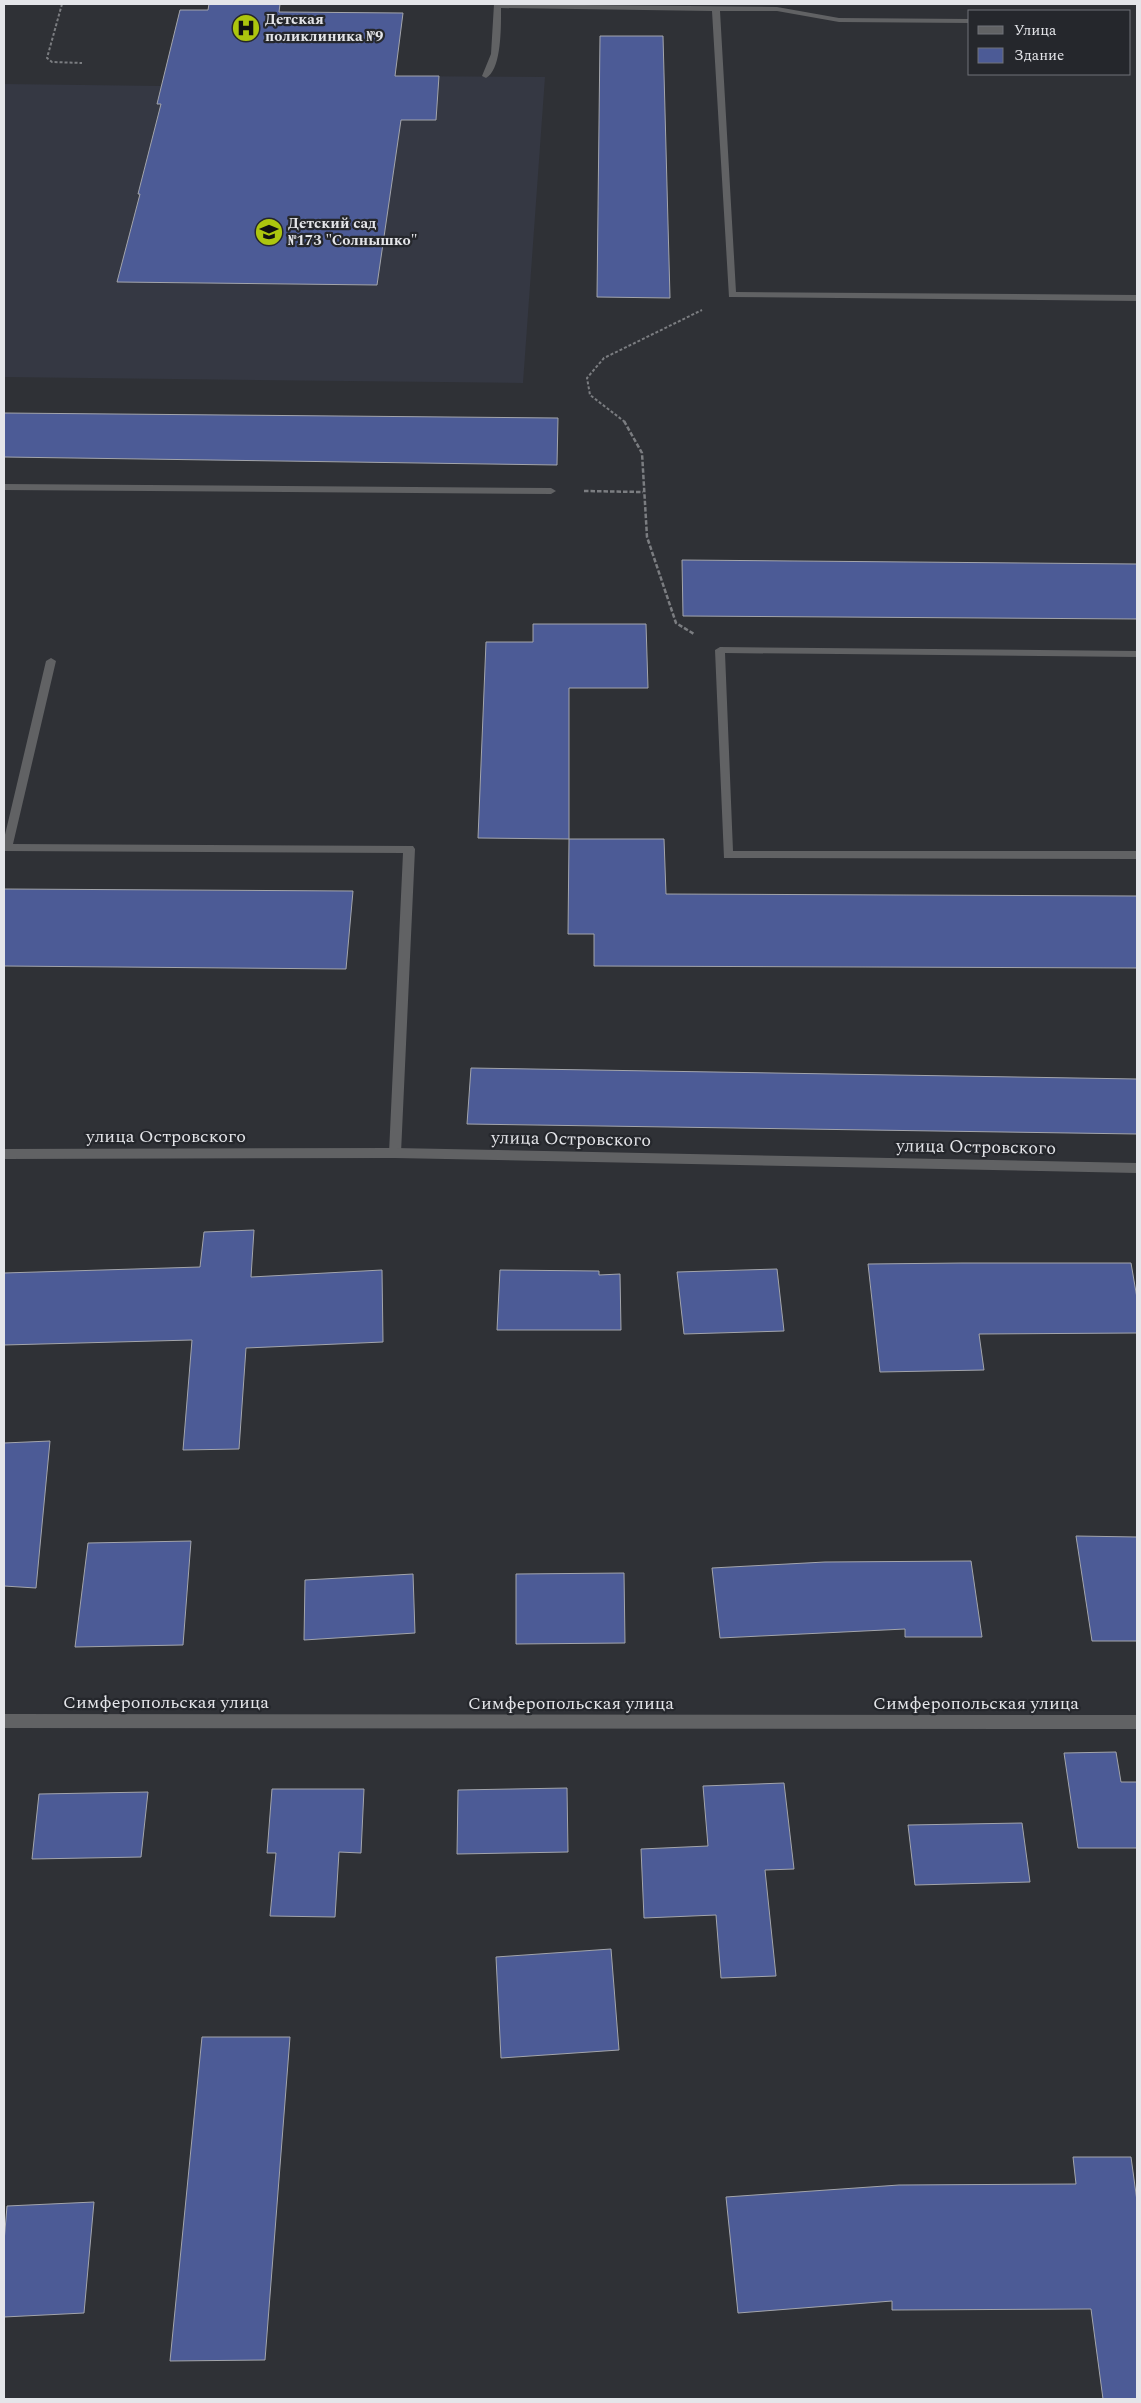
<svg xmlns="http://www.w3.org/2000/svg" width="1141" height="2403" font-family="Spectral,serif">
  <rect width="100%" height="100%" fill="#2f3136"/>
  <path fill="#353843" d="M 371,76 L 545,77 L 523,383 L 4,377 L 4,84 L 162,86 Z"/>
  <g fill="#4c5b96" stroke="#a3a5ab">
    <path d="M 209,4 L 280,4 L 279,12 L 403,13 L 395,76 L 439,76 L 436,120 L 401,120 L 377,285 L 117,282 L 140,194 L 138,194 L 161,104 L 157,104 L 180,10 L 208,10 Z"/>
    <path d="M 600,36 L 663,36 L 670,298 L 597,297 Z"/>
    <path d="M 4,413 L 558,418 L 557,465 L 4,457 Z"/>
    <path d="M 682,560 L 1137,564 L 1137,619 L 683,616 Z"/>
    <path d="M 533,624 L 646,624 L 648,688 L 569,688 L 569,839 L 478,838 L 486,642 L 533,642 Z"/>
    <path d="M 569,839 L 664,839 L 666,894 L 1137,896 L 1137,968 L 594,966 L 594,934 L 568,934 Z"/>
    <path d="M 4,889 L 353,891 L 346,969 L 4,966 Z"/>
    <path d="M 471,1068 L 1137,1079 L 1137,1134 L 467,1124 Z"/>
    <path d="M 254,1230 L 251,1277 L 382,1270 L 383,1342 L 246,1348 L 239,1449 L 183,1450 L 192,1340 L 4,1345 L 4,1273 L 200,1267 L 204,1232 Z"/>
    <path d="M 962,1263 L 1131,1263 L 1137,1298 L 1137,1333 L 979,1334 L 984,1370 L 880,1372 L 868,1264 Z"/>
    <path d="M 777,1269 L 784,1331 L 684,1334 L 677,1272 Z"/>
    <path d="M 500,1270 L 599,1271 L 599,1275 L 620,1274 L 621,1330 L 497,1330 Z"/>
    <path d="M 50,1441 L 36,1588 L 4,1586 L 4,1443 Z"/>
    <path d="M 1076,1536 L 1137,1537 L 1137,1641 L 1092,1641 Z"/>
    <path d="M 191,1541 L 183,1645 L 75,1647 L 88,1543 Z"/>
    <path d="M 971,1561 L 982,1637 L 905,1637 L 905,1629 L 720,1638 L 712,1568 L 825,1562 Z"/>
    <path d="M 624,1573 L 625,1643 L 516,1644 L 516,1574 Z"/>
    <path d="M 413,1574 L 415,1633 L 304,1640 L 305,1580 Z"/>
    <path d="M 1116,1752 L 1121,1782 L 1137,1782 L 1137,1848 L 1078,1848 L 1064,1753 Z"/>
    <path d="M 784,1783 L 794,1869 L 765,1870 L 776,1976 L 721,1978 L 716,1915 L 644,1918 L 641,1849 L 708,1846 L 703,1786 Z"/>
    <path d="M 567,1788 L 568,1852 L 457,1854 L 458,1790 Z"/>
    <path d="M 272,1789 L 364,1789 L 361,1853 L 339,1852 L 335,1917 L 270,1916 L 276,1853 L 267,1853 Z"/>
    <path d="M 148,1792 L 141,1857 L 32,1859 L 39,1794 Z"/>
    <path d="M 1022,1823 L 1030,1882 L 915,1885 L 908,1825 Z"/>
    <path d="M 611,1949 L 619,2050 L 501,2058 L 496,1957 Z"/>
    <path d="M 202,2037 L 290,2037 L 265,2360 L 170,2361 Z"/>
    <path d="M 1073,2157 L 1131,2157 L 1137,2201 L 1137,2399 L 1103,2399 L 1091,2309 L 892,2310 L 892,2301 L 738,2313 L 726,2197 L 899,2185 L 1076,2184 Z"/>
    <path d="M 94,2202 L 84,2313 L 4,2317 L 4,2242 L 7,2206 Z"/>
  </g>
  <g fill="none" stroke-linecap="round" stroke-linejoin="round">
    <g stroke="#7b7d81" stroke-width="2" stroke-dasharray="3 2" stroke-linecap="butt">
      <path d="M 62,4 L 47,58 L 52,62 L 82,63"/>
      <path d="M 625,422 L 590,395 L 587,378 L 604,358 L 702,310"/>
    </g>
    <g stroke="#7b7d81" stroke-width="2.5" stroke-dasharray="4.5 2" stroke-linecap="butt">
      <path d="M 624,421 L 642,453 L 647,537 L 676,623 L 694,634"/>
      <path d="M 584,491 L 643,492"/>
    </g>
    <g fill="#616264" fill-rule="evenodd">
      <path d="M 494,4 L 777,7 L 839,18 L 970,19 L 970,23 L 839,22 L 777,11 L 720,11 L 736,292 L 1137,295 L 1137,301 L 729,297 L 712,11 L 501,8 C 501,25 502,70 486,78 L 482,76 L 491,54 Z"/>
      <path d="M 4,484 L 551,488 L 556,491 L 551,494 L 4,490 Z"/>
      <path d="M 720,647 L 1137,651 L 1137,657 L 725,653 L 733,851 L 1137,851 L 1137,859 L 724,858 L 715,650 Z"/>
      <path d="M 51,658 L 56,661 L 13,844 L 413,846 L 415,849 L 401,1153 L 399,1156 L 391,1156 L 389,1153 L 403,853 L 4,851 L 4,839 L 46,661 Z"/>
    </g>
    <g fill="#616264" fill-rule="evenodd">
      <path d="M 395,1148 L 1137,1163 L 1137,1173 L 395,1158 L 4,1159 L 4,1149 Z"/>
      <path d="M 4,1714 L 1137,1715 L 1137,1729 L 4,1728 Z"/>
    </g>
  </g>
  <defs>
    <symbol id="hospital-disc" viewBox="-11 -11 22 22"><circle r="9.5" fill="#adc60e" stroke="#25272c"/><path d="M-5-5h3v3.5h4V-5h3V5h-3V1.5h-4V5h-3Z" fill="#111"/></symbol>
    <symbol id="school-disc" viewBox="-11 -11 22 22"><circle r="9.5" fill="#adc60e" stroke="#25272c"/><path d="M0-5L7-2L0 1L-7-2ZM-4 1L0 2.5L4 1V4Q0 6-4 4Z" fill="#111"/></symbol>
  </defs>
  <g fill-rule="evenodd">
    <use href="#hospital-disc" x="230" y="12" width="32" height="32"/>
    <use href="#school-disc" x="253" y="216" width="32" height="32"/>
  </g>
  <g text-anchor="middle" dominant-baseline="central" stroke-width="4.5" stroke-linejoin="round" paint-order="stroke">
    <g font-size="15" font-weight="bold" fill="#e4e5e9" stroke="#25272c" text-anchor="start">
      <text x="265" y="19">Детская<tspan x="265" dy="17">поликлиника №9</tspan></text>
      <text x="288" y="223">Детский сад<tspan x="288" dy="17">№173 "Солнышко"</tspan></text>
    </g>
    <g font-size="18" fill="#e4e5e9" stroke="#25272c">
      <text x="166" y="1136">улица Островского</text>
      <text transform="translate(571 1139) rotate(1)">улица Островского</text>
      <text transform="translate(976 1147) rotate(1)">улица Островского</text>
      <text x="166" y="1702">Симферопольская улица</text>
      <text x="571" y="1703">Симферопольская улица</text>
      <text x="976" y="1703">Симферопольская улица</text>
    </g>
  </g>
  <rect width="1141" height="2403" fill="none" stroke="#e4e5e9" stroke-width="10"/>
  <rect x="968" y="10" width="162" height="65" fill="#25272c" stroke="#717378"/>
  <rect x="978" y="26" width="25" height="8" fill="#616264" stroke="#717378"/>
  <text x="1014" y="35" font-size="15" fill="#e4e5e9">Улица</text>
  <rect x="978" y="48" width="25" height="15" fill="#4c5b96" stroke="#717378"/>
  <text x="1014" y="60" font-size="15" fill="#e4e5e9">Здание</text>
</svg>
